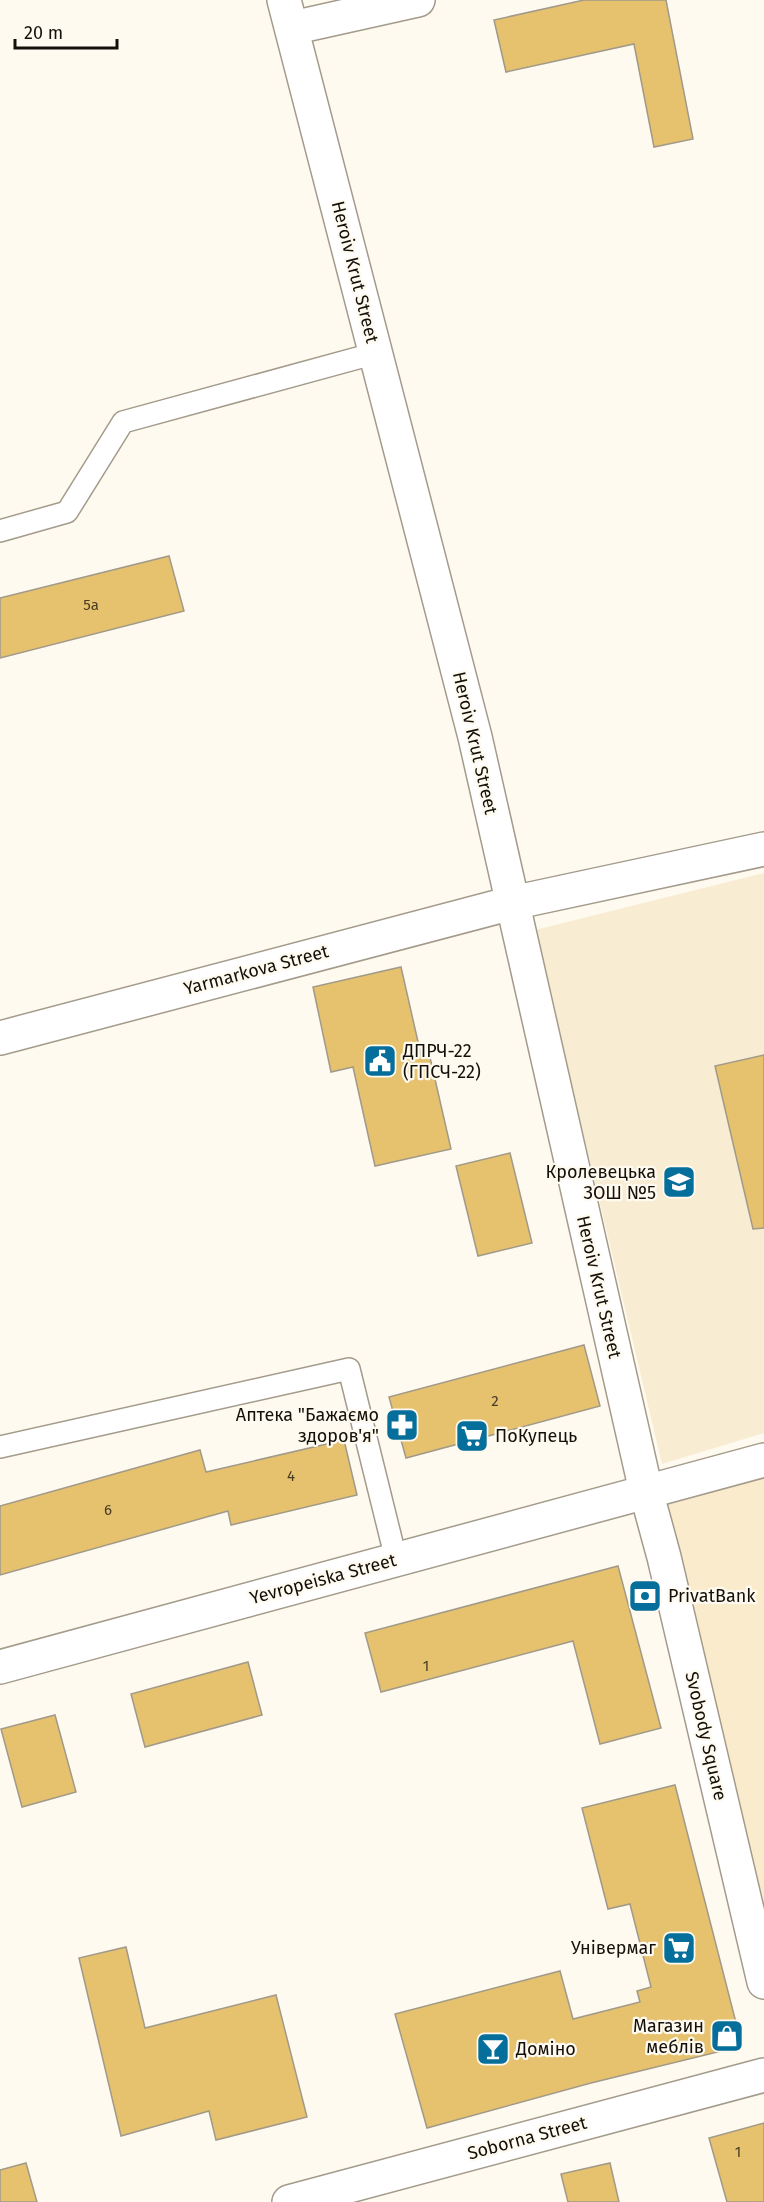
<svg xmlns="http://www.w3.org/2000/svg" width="764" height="2202" font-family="'Fira Sans',sans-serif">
  <rect width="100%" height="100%" fill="#fffaef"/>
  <path fill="#f8ecd3" d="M 764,873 L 764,1433 L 662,1464 L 535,930 Z"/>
  <path fill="#faebcc" d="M 764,1472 L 764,1931 L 659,1500 Z"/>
  <g fill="#e6c26f" stroke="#a19a89" stroke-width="1.5">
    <path d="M 584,0 L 666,0 L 693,139 L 654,147 L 634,44 L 506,72 L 494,20 Z"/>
    <path d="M 169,556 L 184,611 L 0,658 L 0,598 Z"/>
    <path d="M 401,967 L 421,1055 L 429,1053 L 451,1149 L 375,1166 L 353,1067 L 331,1072 L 313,987 Z"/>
    <path d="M 764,1055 L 764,1228 L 753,1229 L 715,1066 Z"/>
    <path d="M 510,1153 L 532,1243 L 478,1256 L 456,1166 Z"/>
    <path d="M 584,1345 L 600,1406 L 406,1458 L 389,1397 Z"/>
    <path d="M 344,1440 L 357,1495 L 231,1525 L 228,1511 L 0,1575 L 0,1506 L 200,1450 L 206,1472 Z"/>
    <path d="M 618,1566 L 661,1728 L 600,1744 L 573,1641 L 381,1692 L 365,1633 Z"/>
    <path d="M 248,1662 L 262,1715 L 145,1747 L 131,1694 Z"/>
    <path d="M 55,1715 L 76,1792 L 22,1807 L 1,1729 Z"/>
    <path d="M 675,1785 L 742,2046 L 591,2083 L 427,2128 L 395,2014 L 560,1971 L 573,2019 L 640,2002 L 637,1991 L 651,1987 L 630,1904 L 608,1909 L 582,1808 Z"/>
    <path d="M 126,1947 L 145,2028 L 276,1995 L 307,2117 L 216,2140 L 209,2111 L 121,2136 L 79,1958 Z"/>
    <path d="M 764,2123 L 764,2202 L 727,2202 L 709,2138 Z"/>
    <path d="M 26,2163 L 37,2202 L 0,2202 L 0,2170 Z"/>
    <path d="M 610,2163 L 619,2202 L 568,2202 L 561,2174 Z"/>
  </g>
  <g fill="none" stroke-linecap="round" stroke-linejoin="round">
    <defs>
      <g id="lane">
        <path d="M 0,531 L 67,512 L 123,422 L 376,353"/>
        <path d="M 0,1447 L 349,1369 L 396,1559"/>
      </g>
      <g id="street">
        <path d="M 284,0 L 475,737 L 646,1491"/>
        <path d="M 292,28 L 418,0"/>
        <path d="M 0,1038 L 512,903 L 764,849"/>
      </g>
      <g id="secondary">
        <path d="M 646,1491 L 664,1557 L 764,1982"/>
        <path d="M 0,1667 L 764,1460"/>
        <path d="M 289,2202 L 764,2075"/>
      </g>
    </defs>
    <use href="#lane" stroke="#a39b8b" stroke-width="24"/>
    <use href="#street" stroke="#a39b8b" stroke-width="36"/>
    <use href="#secondary" stroke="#a39b8b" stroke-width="36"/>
    <use href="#lane" stroke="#fff" stroke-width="21"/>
    <use href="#street" stroke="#fff" stroke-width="33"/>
    <use href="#secondary" stroke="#fff" stroke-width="33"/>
  </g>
  <defs>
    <symbol id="civic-square" viewBox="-11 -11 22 22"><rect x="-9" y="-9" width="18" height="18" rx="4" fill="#066e9b" stroke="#fffaef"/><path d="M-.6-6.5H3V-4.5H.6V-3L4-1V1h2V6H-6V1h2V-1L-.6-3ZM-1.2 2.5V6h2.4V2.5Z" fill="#fff"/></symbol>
    <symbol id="school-square" viewBox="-11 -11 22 22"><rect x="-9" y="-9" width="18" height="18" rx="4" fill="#066e9b" stroke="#fffaef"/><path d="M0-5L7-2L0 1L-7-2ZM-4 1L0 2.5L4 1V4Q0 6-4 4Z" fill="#fff"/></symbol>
    <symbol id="pharmacy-square" viewBox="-11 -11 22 22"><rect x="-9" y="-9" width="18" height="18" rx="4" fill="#066e9b" stroke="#fffaef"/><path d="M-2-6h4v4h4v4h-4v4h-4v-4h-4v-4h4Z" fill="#fff"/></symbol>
    <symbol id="supermarket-square" viewBox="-11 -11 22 22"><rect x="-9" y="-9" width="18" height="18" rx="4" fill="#066e9b" stroke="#fffaef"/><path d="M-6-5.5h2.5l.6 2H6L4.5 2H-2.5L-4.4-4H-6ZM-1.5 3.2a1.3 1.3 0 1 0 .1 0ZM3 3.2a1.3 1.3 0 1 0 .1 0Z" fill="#fff"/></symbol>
    <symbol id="bank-square" viewBox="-11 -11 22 22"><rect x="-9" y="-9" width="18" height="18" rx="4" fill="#066e9b" stroke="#fffaef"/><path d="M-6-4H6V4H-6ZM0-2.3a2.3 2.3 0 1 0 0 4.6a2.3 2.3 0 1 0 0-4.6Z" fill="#fff"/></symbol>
    <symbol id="shop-square" viewBox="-11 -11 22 22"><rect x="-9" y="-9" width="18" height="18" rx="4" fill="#066e9b" stroke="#fffaef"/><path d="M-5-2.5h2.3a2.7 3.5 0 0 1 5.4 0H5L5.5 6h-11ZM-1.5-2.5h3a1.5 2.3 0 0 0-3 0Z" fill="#fff"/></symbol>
    <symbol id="bar-square" viewBox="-11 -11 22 22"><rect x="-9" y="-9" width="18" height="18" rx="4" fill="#066e9b" stroke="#fffaef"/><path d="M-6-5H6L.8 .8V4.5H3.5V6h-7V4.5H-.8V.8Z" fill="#fff"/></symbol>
  </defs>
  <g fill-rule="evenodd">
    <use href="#civic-square" x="361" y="1042" width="38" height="38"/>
    <use href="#school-square" x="660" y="1163" width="38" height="38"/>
    <use href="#pharmacy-square" x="383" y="1406" width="38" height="38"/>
    <use href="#supermarket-square" x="453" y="1417" width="38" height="38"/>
    <use href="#bank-square" x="626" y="1577" width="38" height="38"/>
    <use href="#supermarket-square" x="660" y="1929" width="38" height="38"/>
    <use href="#shop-square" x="708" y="2017" width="38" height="38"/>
    <use href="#bar-square" x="474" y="2030" width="38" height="38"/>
  </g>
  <g text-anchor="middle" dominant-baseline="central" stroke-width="4.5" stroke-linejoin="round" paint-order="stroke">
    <g font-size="15" fill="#483c23">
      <text x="91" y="605">5а</text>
      <text x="495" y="1401">2</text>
      <text x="291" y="1476">4</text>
      <text x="108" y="1510">6</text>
      <text x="426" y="1666">1</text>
      <text x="738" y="2152">1</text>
    </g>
    <g font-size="18" fill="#13100a" stroke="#fffaef">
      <text transform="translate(355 272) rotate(76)">Heroiv Krut Street</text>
      <text transform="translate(475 743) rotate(77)">Heroiv Krut Street</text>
      <text transform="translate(256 970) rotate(-15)">Yarmarkova Street</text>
      <text transform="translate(599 1287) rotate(77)">Heroiv Krut Street</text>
      <text transform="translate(323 1579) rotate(-15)">Yevropeiska Street</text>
      <text transform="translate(706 1736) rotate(77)">Svobody Square</text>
      <text transform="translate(527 2138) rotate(-15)">Soborna Street</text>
    </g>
    <g font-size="18" fill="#13100a" stroke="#fffaef" text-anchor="start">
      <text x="403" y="1051">ДПРЧ-22<tspan x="403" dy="21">(ГПСЧ-22)</tspan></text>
      <text x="656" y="1172" text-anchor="end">Кролевецька<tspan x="656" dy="21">ЗОШ №5</tspan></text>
      <text x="379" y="1415" text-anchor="end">Аптека "Бажаємо<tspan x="379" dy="21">здоров'я"</tspan></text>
      <text x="495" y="1436">ПоКупець</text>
      <text x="668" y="1596">PrivatBank</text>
      <text x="656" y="1948" text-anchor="end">Універмаг</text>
      <text x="704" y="2026" text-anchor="end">Магазин<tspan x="704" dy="21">меблів</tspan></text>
      <text x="516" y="2049">Доміно</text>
    </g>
  </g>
  <path d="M15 39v9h102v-9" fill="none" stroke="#13100a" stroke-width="3"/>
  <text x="24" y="39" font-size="18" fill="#13100a" stroke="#fffaef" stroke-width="4.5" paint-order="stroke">20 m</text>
</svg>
